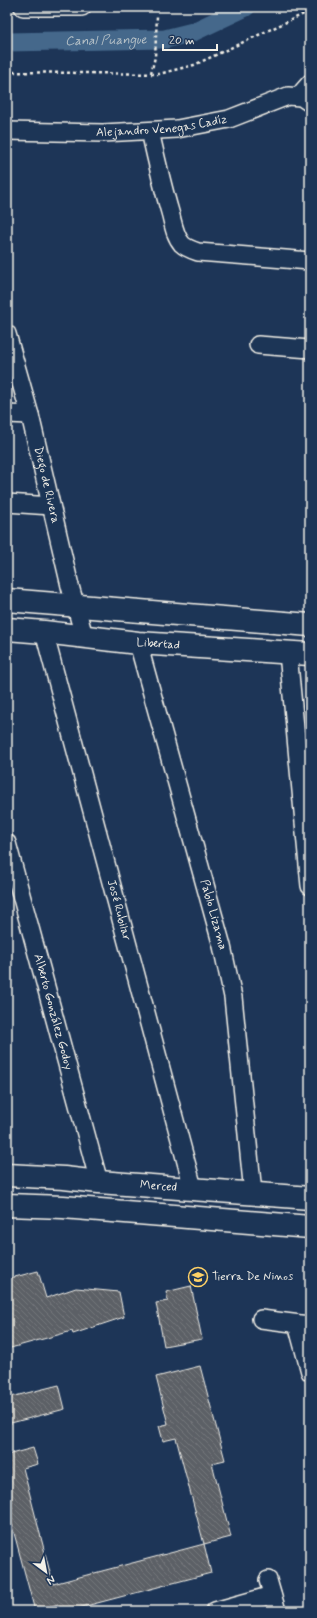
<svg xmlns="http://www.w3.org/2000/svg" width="317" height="1618" font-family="Mynerve,sans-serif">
  <defs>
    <pattern id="building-back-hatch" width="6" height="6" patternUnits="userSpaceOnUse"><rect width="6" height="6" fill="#5c6066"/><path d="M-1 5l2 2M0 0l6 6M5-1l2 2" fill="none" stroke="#74777c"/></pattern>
  </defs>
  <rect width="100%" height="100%" fill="#1d3557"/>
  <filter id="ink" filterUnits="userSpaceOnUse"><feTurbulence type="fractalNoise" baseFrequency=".025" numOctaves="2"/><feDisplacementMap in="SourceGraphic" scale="8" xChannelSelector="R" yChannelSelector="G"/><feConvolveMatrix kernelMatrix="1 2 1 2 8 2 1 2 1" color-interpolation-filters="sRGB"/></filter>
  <g filter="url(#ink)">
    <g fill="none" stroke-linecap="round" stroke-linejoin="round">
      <path stroke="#44688b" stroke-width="19" id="s1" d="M 7,42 L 165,39 L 193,32 L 246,7"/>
    </g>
    <g fill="url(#building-back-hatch)" stroke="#f4f1e8">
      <path d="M 38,1271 L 46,1298 L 76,1288 L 119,1292 L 124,1317 L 73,1334 L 72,1331 L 7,1349 L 7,1279 Z"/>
      <path d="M 191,1286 L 202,1339 L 164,1346 L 156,1303 L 168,1301 L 166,1292 Z"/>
      <path d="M 200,1366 L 225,1460 L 212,1463 L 231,1537 L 204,1544 L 176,1438 L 163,1441 L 159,1426 L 168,1424 L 156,1377 Z"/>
      <path d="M 59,1385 L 65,1409 L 7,1424 L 7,1398 Z"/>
      <path d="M 33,1448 L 38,1464 L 23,1468 L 53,1584 L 204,1544 L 211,1573 L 67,1611 L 60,1611 L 58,1604 L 35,1611 L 7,1507 L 7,1455 Z"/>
    </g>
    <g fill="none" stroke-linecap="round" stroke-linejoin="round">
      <defs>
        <g id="street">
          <path d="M 23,7 L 82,7"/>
          <path d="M 301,97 L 303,91 L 310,83"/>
          <path id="s2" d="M 7,131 L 103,133 L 177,129 L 229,119 L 288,96 L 301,97 L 310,103"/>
          <path d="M 150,131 C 156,158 162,185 170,212 C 173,222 174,235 182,244 C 186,248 192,250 198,252 L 310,261"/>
          <path id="s3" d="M 7,334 L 30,415 L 70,586 L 84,636"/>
          <path d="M 258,345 L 310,349"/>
          <path d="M 7,414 L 30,415"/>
          <path d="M 7,503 L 51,506"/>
          <path id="s4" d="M 44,632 L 193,1188"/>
          <path id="s5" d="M 138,643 L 222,946 L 233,997 L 253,1193"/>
          <path d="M 288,653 L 310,886"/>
          <path id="s6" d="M 7,843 L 99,1182"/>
          <path d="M 261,1319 L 308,1325"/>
          <path d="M 297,1324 L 310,1372"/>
          <path d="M 268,1580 L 277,1611"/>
          <path d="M 215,1611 L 272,1595"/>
        </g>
        <g id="secondary">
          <path d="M 7,600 L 310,625"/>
          <path id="s7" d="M 7,629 L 44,632 L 138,643 L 310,654"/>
          <path id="s8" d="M 7,1175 L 64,1178 L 99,1182 L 310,1198"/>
          <path d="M 7,1205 L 63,1207 L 310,1227"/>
        </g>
      </defs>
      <use href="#street" stroke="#f4f1e8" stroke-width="20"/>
      <use href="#secondary" stroke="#f4f1e8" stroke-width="25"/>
      <g stroke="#f4f1e8" stroke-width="2.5" stroke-dasharray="3 3" stroke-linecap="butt">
        <path d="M 7,72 L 159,74 L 194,65 L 310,11"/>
        <path d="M 151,73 L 155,57 L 157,16"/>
      </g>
      <use href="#street" stroke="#1d3557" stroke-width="17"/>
      <use href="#secondary" stroke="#1d3557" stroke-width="22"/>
    </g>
  </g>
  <defs>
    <symbol id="school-ring" viewBox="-11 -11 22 22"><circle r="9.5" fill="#1d3557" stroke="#ffd166" stroke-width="1.5"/><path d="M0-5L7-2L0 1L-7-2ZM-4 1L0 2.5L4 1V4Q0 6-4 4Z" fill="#ffd166"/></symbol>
  </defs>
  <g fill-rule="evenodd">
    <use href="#school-ring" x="187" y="1266" width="22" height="22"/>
  </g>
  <g text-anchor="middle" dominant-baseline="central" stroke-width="4" stroke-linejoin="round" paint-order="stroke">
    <g font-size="12" fill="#f4f1e8" stroke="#1d3557">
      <text stroke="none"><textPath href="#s2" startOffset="155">Alejandro Venegas Cadíz</textPath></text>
      <text stroke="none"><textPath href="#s3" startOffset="156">Diego de Rivera</textPath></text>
      <text stroke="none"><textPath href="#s7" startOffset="152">Libertad</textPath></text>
      <text stroke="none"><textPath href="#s4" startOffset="288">José Rubilar</textPath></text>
      <text stroke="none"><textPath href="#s5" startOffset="282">Pablo Lizama</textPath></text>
      <text stroke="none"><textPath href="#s6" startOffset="175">Alberto González Godoy</textPath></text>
      <text stroke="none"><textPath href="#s8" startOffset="152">Merced</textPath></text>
    </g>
    <g font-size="12" fill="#f4f1e8" stroke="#1d3557" text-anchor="start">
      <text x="212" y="1277">Tierra De Ninos</text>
    </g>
    <g font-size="13" font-style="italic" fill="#b6c1c7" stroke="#1d3557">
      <text stroke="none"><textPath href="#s1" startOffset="99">Canal Puangue</textPath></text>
    </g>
  </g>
  <rect width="317" height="1618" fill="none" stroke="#1d3557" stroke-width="24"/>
  <rect x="12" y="12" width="293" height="1594" fill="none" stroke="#f4f1e8" stroke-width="1.5" filter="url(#ink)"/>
  <g transform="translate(46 1572) rotate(148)" stroke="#1d3557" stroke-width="3" paint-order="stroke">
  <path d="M0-3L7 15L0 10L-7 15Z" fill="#f4f1e8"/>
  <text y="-6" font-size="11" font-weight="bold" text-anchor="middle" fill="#f4f1e8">N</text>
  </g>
  <path d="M163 44v6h54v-6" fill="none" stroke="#f4f1e8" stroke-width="2"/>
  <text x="169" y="44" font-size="12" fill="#f4f1e8" stroke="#1d3557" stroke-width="3" paint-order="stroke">20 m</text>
</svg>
